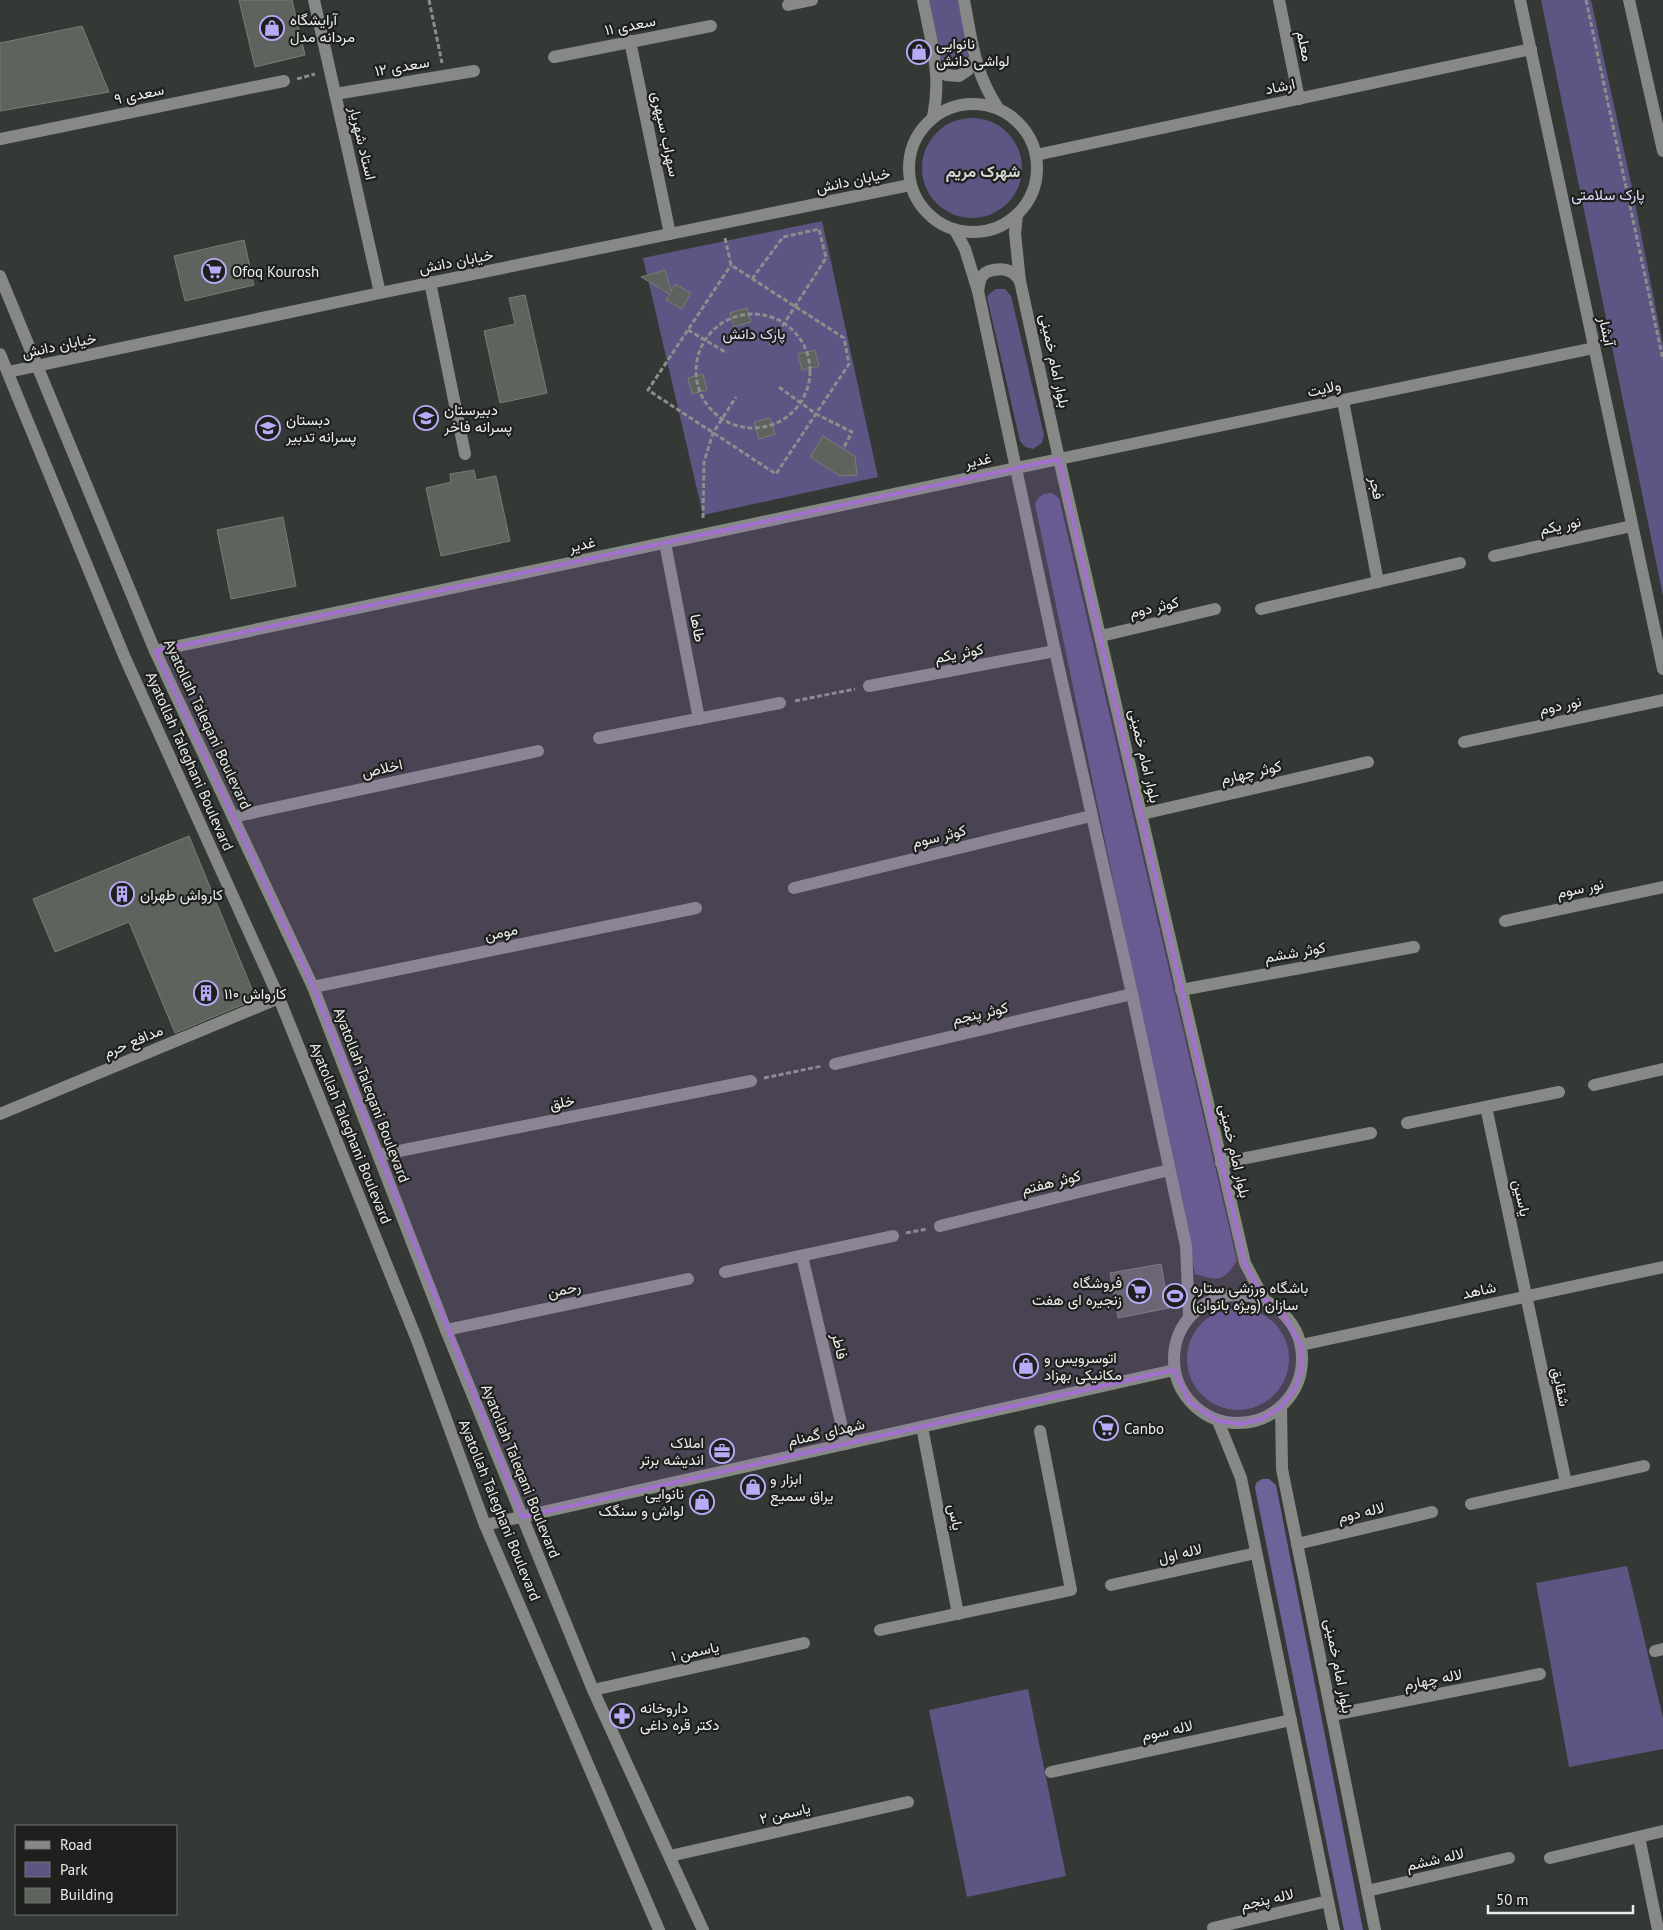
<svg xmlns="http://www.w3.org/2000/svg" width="1663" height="1930" font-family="'PT Sans',Vazirmatn,sans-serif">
  <rect width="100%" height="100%" fill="#353935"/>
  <g fill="#5d5584">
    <path d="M 928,0 L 958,0 L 969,53 C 966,63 959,68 949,67 L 940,58 Z"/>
    <path d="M 1541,0 L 1591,0 L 1631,183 L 1663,345 L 1663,596 Z"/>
    <circle cx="972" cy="168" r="50"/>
    <path d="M 822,221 L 878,477 L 703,515 L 643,258 Z"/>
    <path d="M 996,289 L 1005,289 L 1011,296 L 1044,435 L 1042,443 L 1033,449 L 1025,447 L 1020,441 L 987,297 L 989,294 Z"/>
    <path d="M 1052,493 L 1059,498 L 1237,1261 C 1223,1282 1219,1281 1195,1274 L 1035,504 C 1038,496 1043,493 1052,493 Z"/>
    <circle cx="1238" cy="1359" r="51"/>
    <path d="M 1627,1566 L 1663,1718 L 1663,1749 L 1569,1767 L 1536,1583 Z"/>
    <path d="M 1028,1689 L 1066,1876 L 967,1897 L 929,1710 Z"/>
  </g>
  <path fill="#6c6499" d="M 1262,1479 L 1269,1479 L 1276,1485 L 1363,1930 L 1344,1930 L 1255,1488 L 1256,1483 Z"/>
  <g fill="#5f635e" stroke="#787d78">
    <path d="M 239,0 L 292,0 L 305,55 L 255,67 Z"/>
    <path d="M 82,26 L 109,92 L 0,111 L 0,43 Z"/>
    <path d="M 244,240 L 254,285 L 185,301 L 174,256 Z"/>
    <path d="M 665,270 L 671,291 L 675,284 L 691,293 L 682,309 L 666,300 L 670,294 L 641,277 Z"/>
    <path d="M 525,295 L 547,393 L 500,403 L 484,331 L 515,324 L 509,298 Z"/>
    <path d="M 747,308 L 751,322 L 734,327 L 730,313 Z"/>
    <path d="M 815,350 L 819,366 L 802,370 L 798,354 Z"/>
    <path d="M 703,374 L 707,390 L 692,394 L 688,378 Z"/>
    <path d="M 770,418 L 775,434 L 759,439 L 754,422 Z"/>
    <path d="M 823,436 L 855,456 L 857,475 L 840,476 L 810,457 Z"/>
    <path d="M 474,470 L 476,480 L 496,476 L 510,541 L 441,556 L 426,488 L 451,482 L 450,474 Z"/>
    <path d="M 283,517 L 296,586 L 231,599 L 217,530 Z"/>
    <path d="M 189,836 L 256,999 L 175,1033 L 129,922 L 55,952 L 33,899 Z"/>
    <path d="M 1161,1264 L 1169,1308 L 1118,1318 L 1110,1273 Z"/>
  </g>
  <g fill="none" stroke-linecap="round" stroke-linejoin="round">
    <g stroke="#8b8e8b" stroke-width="3" stroke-dasharray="5 2.5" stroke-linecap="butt">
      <path d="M 429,0 L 442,63"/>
      <path d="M 1586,0 L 1663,360"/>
      <path d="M 297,79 L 315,74"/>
      <path d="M 725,238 L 731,265 L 844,338 L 849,364 L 776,474 L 648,390 L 731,265"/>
      <path d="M 752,279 L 783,237 L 819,229 L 826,258 L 769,347"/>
      <circle cx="753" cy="371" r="57"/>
      <path d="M 688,330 L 727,353"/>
      <path d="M 779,387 L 816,414 L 852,432 L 843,449"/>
      <path d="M 703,518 L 704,462 L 713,433 L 736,397"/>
      <path d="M 795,701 L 855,689"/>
      <path d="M 764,1078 L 822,1066"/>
      <path d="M 906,1233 L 927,1229"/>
    </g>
    <g stroke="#878987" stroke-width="12">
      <path d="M 314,0 L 380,293"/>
      <path d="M 923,0 C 931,42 942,74 933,117"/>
      <path d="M 964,0 C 972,41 974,72 998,108"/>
      <path d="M 1279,0 L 1299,99"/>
      <path d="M 1520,0 L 1663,669"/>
      <path d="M 1629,0 L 1663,151"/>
      <path d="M 788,5 L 812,0"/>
      <path d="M 630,41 L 670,234"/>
      <path d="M 554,57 L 711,26"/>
      <path d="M 937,68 L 946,75 L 959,76 L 968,70 L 975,58"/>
      <path d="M 335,94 L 474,71"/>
      <circle cx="973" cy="168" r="64"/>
      <path d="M 0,139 L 284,81"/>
      <path d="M 1036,155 L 1531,49"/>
      <path d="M 1017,215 L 1015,233 L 1020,281 L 1059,459 L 1245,1263 L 1264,1299"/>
      <path d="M 955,230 L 965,249 L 978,291 L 1055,651 L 1132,994 L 1186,1246 L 1189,1316"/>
      <path d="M 0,276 L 155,651 L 313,987 L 446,1330 L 593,1690 L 703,1930"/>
      <path d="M 430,282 L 465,454"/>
      <path d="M 978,291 C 979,287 979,282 981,278 C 985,269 1003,267 1011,272 C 1015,274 1018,278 1020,281"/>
      <path d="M 0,354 L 125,658 L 279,998 L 417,1340 L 485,1525 L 659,1930"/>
      <path d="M 8,372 L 380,293 L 910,185"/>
      <path d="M 1343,401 L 1378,582"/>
      <path d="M 665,543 L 699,719"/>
      <path d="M 1494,556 L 1632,526"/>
      <path d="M 1261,609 L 1460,563"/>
      <path d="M 1101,636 L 1215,609"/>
      <path d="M 155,651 L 1059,459 L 1594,348"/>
      <path d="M 869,686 L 1055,651"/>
      <path d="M 599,738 L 780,703"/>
      <path d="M 1464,742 L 1663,700"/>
      <path d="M 1142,814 L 1368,762"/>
      <path d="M 233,817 L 538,751"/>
      <path d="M 794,888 L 1091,816"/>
      <path d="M 1505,921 L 1663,887"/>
      <path d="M 313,987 L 696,908"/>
      <path d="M 1181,990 L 1414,947"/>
      <path d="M 835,1064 L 1132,994"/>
      <path d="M 1594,1085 L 1663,1069"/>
      <path d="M 1486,1107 L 1566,1483"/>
      <path d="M 0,1114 L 279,998"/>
      <path d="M 1407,1123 L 1559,1092"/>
      <path d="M 379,1155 L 751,1081"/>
      <path d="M 1221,1163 L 1371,1133"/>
      <path d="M 940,1226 L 1169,1170"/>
      <path d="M 802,1256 L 846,1444"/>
      <path d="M 725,1272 L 893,1236"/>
      <circle cx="1238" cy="1359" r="64"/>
      <path d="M 446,1330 L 688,1279"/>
      <path d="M 1301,1345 L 1663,1267"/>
      <path d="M 1281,1407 L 1282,1469 L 1375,1930"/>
      <path d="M 1218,1421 L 1241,1478 L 1334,1930"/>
      <path d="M 922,1427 L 958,1614"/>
      <path d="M 1471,1504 L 1644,1466"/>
      <path d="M 485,1525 L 1174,1370"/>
      <path d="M 1297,1544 L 1432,1512"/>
      <path d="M 1111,1585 L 1256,1553"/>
      <path d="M 880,1630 L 1071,1590 L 1040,1431"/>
      <path d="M 1655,1651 L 1663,1649"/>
      <path d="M 593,1690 L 804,1643"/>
      <path d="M 1332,1715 L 1540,1674"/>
      <path d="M 1051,1772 L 1291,1720"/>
      <path d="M 1639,1837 L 1658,1930"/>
      <path d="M 670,1856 L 908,1802"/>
      <path d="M 1550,1858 L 1663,1831"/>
      <path d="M 1367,1891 L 1509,1858"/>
      <path d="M 1213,1928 L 1328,1901"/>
    </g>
  </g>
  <path fill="#a270ce" fill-opacity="0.2" stroke="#a270ce" stroke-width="4" stroke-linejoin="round" d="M 1059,459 L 1245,1263 L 1264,1299 L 1281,1310 L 1301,1345 L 1302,1368 L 1295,1389 L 1281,1407 L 1262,1419 L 1240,1424 L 1218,1421 L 1189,1402 L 1174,1370 L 522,1517 L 313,987 L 155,651 Z"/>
  <defs>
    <symbol id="shop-ring" viewBox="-11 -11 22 22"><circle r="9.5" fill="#1e201e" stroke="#b7abf8" stroke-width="1.5"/><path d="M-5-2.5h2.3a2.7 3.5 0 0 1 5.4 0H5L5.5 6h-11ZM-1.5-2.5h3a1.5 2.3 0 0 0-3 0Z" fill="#b7abf8"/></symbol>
    <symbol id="supermarket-ring" viewBox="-11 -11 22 22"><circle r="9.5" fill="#1e201e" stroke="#b7abf8" stroke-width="1.5"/><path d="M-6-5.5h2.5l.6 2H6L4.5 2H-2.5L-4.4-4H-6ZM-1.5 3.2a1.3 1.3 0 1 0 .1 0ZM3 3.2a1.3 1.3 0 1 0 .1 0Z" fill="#b7abf8"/></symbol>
    <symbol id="school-ring" viewBox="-11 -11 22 22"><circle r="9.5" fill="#1e201e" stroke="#b7abf8" stroke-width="1.5"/><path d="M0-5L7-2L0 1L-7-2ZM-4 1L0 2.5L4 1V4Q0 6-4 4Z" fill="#b7abf8"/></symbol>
    <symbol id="building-ring" viewBox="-11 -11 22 22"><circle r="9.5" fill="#1e201e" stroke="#b7abf8" stroke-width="1.5"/><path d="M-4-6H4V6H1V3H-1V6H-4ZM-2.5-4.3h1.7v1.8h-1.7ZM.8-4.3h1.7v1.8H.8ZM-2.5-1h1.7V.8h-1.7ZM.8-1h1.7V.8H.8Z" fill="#b7abf8"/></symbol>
    <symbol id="stadium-ring" viewBox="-11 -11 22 22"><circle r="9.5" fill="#1e201e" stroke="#b7abf8" stroke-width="1.5"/><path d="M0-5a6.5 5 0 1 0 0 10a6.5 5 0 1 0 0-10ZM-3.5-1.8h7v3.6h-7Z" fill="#b7abf8"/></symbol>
    <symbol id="office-ring" viewBox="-11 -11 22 22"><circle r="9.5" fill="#1e201e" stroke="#b7abf8" stroke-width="1.5"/><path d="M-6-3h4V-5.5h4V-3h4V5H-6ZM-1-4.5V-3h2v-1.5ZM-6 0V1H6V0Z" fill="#b7abf8"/></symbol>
    <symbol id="pharmacy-ring" viewBox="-11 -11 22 22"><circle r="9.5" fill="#1e201e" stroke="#b7abf8" stroke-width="1.5"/><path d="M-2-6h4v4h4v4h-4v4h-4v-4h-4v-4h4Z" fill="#b7abf8"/></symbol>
  </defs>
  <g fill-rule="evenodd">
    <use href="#shop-ring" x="258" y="14" width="28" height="28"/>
    <use href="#shop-ring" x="905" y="38" width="28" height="28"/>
    <use href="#supermarket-ring" x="200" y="257" width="28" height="28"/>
    <use href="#school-ring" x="412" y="404" width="28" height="28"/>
    <use href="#school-ring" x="254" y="414" width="28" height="28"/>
    <use href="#building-ring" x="108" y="880" width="28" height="28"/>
    <use href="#building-ring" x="192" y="979" width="28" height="28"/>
    <use href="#supermarket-ring" x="1125" y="1277" width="28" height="28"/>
    <use href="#stadium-ring" x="1161" y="1282" width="28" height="28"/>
    <use href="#shop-ring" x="1012" y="1352" width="28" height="28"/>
    <use href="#supermarket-ring" x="1092" y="1414" width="28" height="28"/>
    <use href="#office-ring" x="708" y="1437" width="28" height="28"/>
    <use href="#shop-ring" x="739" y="1473" width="28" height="28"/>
    <use href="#shop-ring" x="688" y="1488" width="28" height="28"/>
    <use href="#pharmacy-ring" x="608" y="1702" width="28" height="28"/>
  </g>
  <g text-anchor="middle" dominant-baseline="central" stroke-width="4.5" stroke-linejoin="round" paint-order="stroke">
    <g font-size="15" fill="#ebeeeb" stroke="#1e201e" text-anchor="start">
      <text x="290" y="19">آرایشگاه<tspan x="290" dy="17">مردانه مدل</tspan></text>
      <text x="936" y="43">نانوایی<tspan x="936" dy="17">لواشی دانش</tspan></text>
      <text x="232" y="271">Ofoq Kourosh</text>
      <text x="444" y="409">دبیرستان<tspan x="444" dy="17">پسرانه فاخر</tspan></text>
      <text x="286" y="419">دبستان<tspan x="286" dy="17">پسرانه تدبیر</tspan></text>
      <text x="140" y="894">کارواش طهران</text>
      <text x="224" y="993">کارواش ۱۱۰</text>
      <text x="1122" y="1282" text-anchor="end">فروشگاه<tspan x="1122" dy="17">زنجیره ای هفت</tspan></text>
      <text x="1192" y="1287">باشگاه ورزشی ستاره<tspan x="1192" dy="17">سازان (ویژه بانوان)</tspan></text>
      <text x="1044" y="1357">اتوسرویس و<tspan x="1044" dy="17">مکانیکی بهزاد</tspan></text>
      <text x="1124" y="1428">Canbo</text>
      <text x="704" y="1442" text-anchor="end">املاک<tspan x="704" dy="17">اندیشه برتر</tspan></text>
      <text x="770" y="1478">ابزار و<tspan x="770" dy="17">يراق سميع</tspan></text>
      <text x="684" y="1493" text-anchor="end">نانوایی<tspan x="684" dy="17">لواش و سنگک</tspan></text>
      <text x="640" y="1707">داروخانه<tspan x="640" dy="17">دکتر قره داغی</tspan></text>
    </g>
    <g font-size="15" fill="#ebeeeb" stroke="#1e201e">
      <text transform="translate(630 25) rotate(-11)">سعدی ۱۱</text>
      <text transform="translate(1305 46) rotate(78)">معلم</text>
      <text transform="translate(402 66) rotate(-10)">سعدی ۱۲</text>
      <text transform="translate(1280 86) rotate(-12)">ارشاد</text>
      <text transform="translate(139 94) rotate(-12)">سعدی ۹</text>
      <text transform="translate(666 134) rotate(78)">سهراب سپهری</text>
      <text transform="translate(363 143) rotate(77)">استاد شهریار</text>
      <text transform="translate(853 180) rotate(-12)">خیابان دانش</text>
      <text transform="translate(456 261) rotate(-11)">خیابان دانش</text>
      <text transform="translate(1607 331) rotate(78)">آبشار</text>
      <text transform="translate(59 345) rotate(-12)">خیابان دانش</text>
      <text transform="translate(1055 361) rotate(78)">بلوار امام خمینی</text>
      <text transform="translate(1324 388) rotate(-12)">ولایت</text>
      <text transform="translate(978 460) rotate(-12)">غدیر</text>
      <text transform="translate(1377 488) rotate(79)">فجر</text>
      <text transform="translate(1560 525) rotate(-12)">نور یکم</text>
      <text transform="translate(582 544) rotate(-12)">غدیر</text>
      <text transform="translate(1154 607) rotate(-13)">کوثر دوم</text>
      <text transform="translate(698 628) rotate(79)">طاها</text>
      <text transform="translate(959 653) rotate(-11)">کوثر یکم</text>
      <text transform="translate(1560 705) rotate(-12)">نور دوم</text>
      <text transform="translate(208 724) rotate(65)">Ayatollah Taleqani Boulevard</text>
      <text transform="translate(1145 756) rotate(77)">بلوار امام خمینی</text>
      <text transform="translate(190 761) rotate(66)">Ayatollah Taleghani Boulevard</text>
      <text transform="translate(382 768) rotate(-12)">اخلاص</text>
      <text transform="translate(1251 772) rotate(-13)">کوثر چهارم</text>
      <text transform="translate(939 836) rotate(-14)">کوثر سوم</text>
      <text transform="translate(1580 888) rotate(-12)">نور سوم</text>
      <text transform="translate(501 932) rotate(-12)">مومن</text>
      <text transform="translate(1295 952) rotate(-10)">کوثر ششم</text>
      <text transform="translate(980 1013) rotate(-13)">کوثر پنجم</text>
      <text transform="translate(133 1041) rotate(-23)">مدافع حرم</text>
      <text transform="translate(372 1095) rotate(69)">Ayatollah Taleqani Boulevard</text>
      <text transform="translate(562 1102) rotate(-11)">خلق</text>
      <text transform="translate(351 1133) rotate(68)">Ayatollah Taleghani Boulevard</text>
      <text transform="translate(1235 1151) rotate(77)">بلوار امام خمینی</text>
      <text transform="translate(1051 1182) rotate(-14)">کوثر هفتم</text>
      <text transform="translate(1522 1198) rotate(78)">یاسین</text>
      <text transform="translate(564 1289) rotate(-12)">رحمن</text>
      <text transform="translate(1479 1290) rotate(-12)">شاهد</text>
      <text transform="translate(840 1346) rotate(77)">فاطر</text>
      <text transform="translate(1561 1387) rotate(78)">شقایق</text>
      <text transform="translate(826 1432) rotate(-13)">شهدای گمنام</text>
      <text transform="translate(521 1471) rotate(68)">Ayatollah Taleqani Boulevard</text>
      <text transform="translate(500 1510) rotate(68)">Ayatollah Taleghani Boulevard</text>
      <text transform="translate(1361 1512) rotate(-13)">لاله دوم</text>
      <text transform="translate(956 1517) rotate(79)">یاس</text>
      <text transform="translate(1180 1553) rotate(-13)">لاله اول</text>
      <text transform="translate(695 1651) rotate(-12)">یاسمن ۱</text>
      <text transform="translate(1339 1666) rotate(79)">بلوار امام خمینی</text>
      <text transform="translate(1433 1679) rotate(-11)">لاله چهارم</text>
      <text transform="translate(1167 1730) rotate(-12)">لاله سوم</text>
      <text transform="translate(785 1813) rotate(-13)">یاسمن ۲</text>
      <text transform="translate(1435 1859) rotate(-13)">لاله ششم</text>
      <text transform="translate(1267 1899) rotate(-13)">لاله پنجم</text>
    </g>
    <g font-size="15" fill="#e0dcfd" stroke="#1e201e">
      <text x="1608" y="194">پارک سلامتی</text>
      <text x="754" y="333">پارک دانش</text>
    </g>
    <g font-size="16" font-weight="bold" fill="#d4d9d4" stroke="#1e201e">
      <text x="983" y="171">شهرک مریم</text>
    </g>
  </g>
  <rect x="15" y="1825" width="162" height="90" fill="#1e201e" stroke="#707270"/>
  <rect x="25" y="1841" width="25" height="8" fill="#878987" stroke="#707270"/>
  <text x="60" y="1850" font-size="15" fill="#ebeeeb">Road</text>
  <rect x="25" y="1862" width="25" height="15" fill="#5d5584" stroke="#707270"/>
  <text x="60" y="1875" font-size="15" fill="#ebeeeb">Park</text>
  <rect x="25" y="1888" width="25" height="15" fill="#5f635e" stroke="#707270"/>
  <text x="60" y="1900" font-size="15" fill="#ebeeeb">Building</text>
  <path d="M1488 1905v8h145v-8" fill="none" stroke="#ebeeeb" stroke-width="2.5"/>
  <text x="1496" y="1905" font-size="15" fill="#ebeeeb" stroke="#1e201e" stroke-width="4" paint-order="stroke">50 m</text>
</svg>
